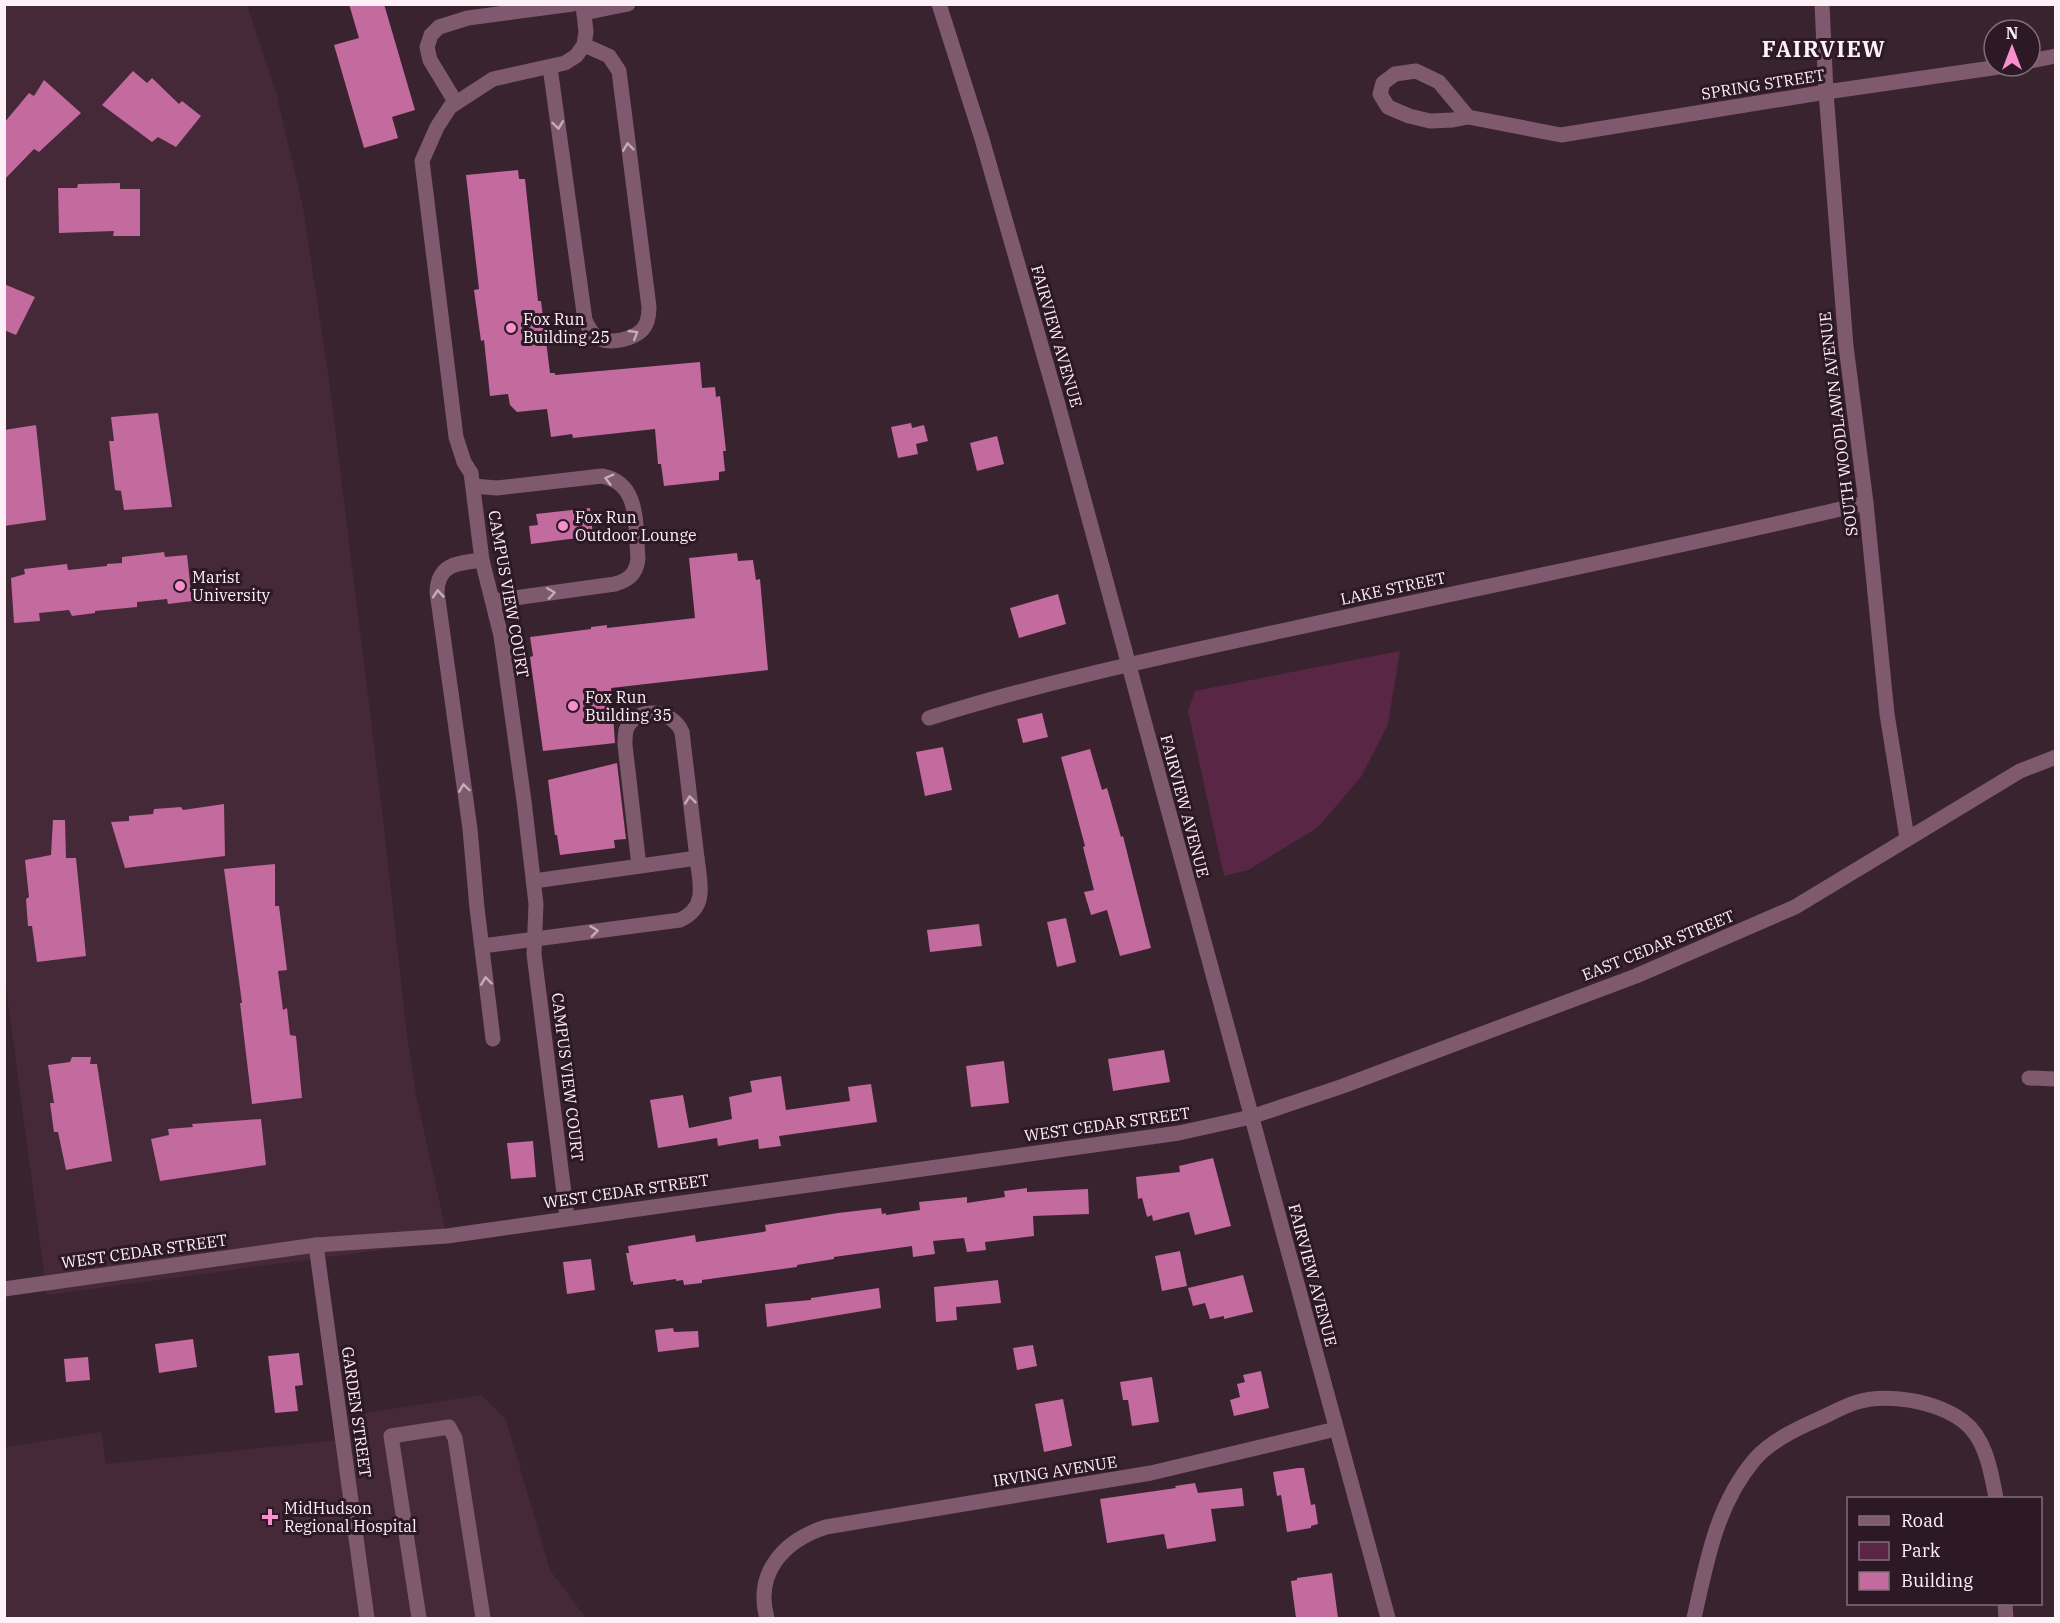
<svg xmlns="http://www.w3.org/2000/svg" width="2060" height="1623" font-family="'IBM Plex Serif',serif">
  <rect width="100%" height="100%" fill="#38232f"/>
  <g fill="#452939">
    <path d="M 4,5 L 247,5 L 277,96 L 303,207 L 329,380 L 380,793 L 407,1035 L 416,1094 L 448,1241 L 47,1295 L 4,972 Z"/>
    <path d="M 481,1395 L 506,1420 L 550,1570 L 586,1618 L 5,1618 L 5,1447 L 101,1432 L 106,1464 L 348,1439 L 346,1416 Z"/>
  </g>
  <path fill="#592745" d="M 1400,651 L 1388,724 L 1361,777 L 1317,828 L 1248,870 L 1224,876 L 1188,711 L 1195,691 Z"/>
  <g fill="#c36a9f">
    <path d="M 349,4 L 384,4 L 415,110 L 392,117 L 398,138 L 364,148 L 334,45 L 359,38 Z"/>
    <path d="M 133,71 L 147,83 L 152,78 L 179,104 L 182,101 L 201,116 L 176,147 L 158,137 L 152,142 L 102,105 Z"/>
    <path d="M 44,80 L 81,113 L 39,152 L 34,149 L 4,180 L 4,123 L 29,93 L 34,96 Z"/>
    <path d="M 518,170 L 519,179 L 525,179 L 538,301 L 541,301 L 550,373 L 555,373 L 555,375 L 700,362 L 702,388 L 715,387 L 716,397 L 720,396 L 726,451 L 723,451 L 725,471 L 719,472 L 719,480 L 664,486 L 661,464 L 658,464 L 655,429 L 573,438 L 572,434 L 551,437 L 547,409 L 517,412 L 510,405 L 508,394 L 490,396 L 484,340 L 481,341 L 474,290 L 479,289 L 466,175 Z"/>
    <path d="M 120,183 L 120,189 L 140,189 L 140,236 L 113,236 L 114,231 L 59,233 L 58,188 L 77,188 L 78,184 Z"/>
    <path d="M 4,284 L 35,297 L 16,335 L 4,330 Z"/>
    <path d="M 158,413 L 172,507 L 124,510 L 121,491 L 115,490 L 109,441 L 114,441 L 111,417 Z"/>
    <path d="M 911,423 L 912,428 L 924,425 L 928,441 L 916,444 L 918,454 L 898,458 L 891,427 Z"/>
    <path d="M 36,425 L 46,520 L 4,526 L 4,430 Z"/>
    <path d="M 997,436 L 1004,464 L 977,471 L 970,443 Z"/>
    <path d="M 590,508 L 593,536 L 531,544 L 529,526 L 538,525 L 536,514 Z"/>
    <path d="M 164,552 L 165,557 L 187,555 L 192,601 L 168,604 L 167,599 L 137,602 L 137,607 L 95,611 L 95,613 L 72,616 L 69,610 L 39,613 L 40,621 L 14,623 L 11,578 L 25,574 L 24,569 L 67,564 L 68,570 L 107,566 L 107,564 L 122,563 L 122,557 Z"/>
    <path d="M 737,553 L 738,561 L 753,560 L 756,580 L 760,579 L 768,670 L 611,688 L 615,743 L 543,751 L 530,657 L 533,656 L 530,637 L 591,629 L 591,627 L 607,625 L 607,628 L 695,618 L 689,558 Z"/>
    <path d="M 1058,594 L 1066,624 L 1019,638 L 1010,608 Z"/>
    <path d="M 1042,713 L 1048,737 L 1023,743 L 1017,719 Z"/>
    <path d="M 943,747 L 952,790 L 925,796 L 916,752 Z"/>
    <path d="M 1090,749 L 1102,790 L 1107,788 L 1121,837 L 1123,836 L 1151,948 L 1120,956 L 1107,910 L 1091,915 L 1084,892 L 1094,890 L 1083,847 L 1085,846 L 1061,757 Z"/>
    <path d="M 617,763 L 626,839 L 614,840 L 615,848 L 560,855 L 557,835 L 555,835 L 548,780 Z"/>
    <path d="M 224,804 L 225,856 L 125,868 L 111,822 L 129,821 L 129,816 L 153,814 L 154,809 L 181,807 L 183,810 Z"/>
    <path d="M 53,820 L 65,820 L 66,858 L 76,858 L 86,956 L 37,962 L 32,926 L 28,926 L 26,899 L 29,897 L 25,860 L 51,855 Z"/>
    <path d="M 275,864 L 275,906 L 279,906 L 287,970 L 278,971 L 283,1010 L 287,1008 L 290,1035 L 296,1036 L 302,1098 L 252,1104 L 240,1003 L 242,1003 L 224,869 Z"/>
    <path d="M 1066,918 L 1076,962 L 1057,967 L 1047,922 Z"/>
    <path d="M 979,924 L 982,946 L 930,952 L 927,930 Z"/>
    <path d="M 1164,1050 L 1170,1082 L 1113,1091 L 1108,1059 Z"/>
    <path d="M 72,1057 L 91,1057 L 90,1064 L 97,1064 L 112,1161 L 66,1170 L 58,1132 L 54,1132 L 50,1103 L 54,1103 L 48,1065 L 70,1062 Z"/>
    <path d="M 1004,1061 L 1009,1103 L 971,1107 L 966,1066 Z"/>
    <path d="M 781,1076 L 786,1110 L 850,1101 L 848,1087 L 871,1084 L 877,1122 L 779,1136 L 781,1146 L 759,1149 L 758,1139 L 718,1146 L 717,1138 L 658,1148 L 650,1100 L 683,1095 L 689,1128 L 732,1119 L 729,1097 L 752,1092 L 750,1081 Z"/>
    <path d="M 261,1119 L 266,1165 L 160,1181 L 151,1139 L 169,1135 L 168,1129 L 193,1127 L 192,1124 Z"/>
    <path d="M 533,1141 L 536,1177 L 511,1179 L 507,1143 Z"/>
    <path d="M 1213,1158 L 1231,1226 L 1195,1235 L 1189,1212 L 1153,1221 L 1152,1215 L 1147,1217 L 1142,1198 L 1138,1199 L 1136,1177 L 1180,1172 L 1179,1166 Z"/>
    <path d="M 1027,1188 L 1027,1192 L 1088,1189 L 1089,1214 L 1033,1216 L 1034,1236 L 985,1242 L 986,1250 L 967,1252 L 964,1238 L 933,1241 L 935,1254 L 913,1257 L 912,1246 L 834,1257 L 834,1259 L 797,1265 L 797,1267 L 702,1280 L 702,1283 L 684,1285 L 683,1280 L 676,1281 L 676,1279 L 633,1285 L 633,1281 L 631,1282 L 626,1253 L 629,1253 L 628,1246 L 695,1235 L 696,1242 L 763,1232 L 766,1231 L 765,1225 L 838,1213 L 881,1208 L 882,1214 L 886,1213 L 886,1215 L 920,1210 L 919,1202 L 967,1197 L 967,1203 L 1005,1197 L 1004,1191 Z"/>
    <path d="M 1180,1251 L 1187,1286 L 1162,1291 L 1155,1256 Z"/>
    <path d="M 591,1259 L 595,1290 L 567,1294 L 563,1262 Z"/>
    <path d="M 1243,1275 L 1253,1312 L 1224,1319 L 1224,1316 L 1210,1319 L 1205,1303 L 1193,1306 L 1188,1288 Z"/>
    <path d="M 998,1280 L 1001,1303 L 956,1307 L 957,1320 L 936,1322 L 934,1287 Z"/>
    <path d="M 879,1288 L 881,1308 L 767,1327 L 765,1304 L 811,1300 L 811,1298 Z"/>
    <path d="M 673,1328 L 674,1332 L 698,1331 L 699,1347 L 658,1352 L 655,1330 Z"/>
    <path d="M 193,1339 L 197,1367 L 159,1373 L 155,1344 Z"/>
    <path d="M 1033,1345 L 1037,1366 L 1017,1370 L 1013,1348 Z"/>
    <path d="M 299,1353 L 303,1385 L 295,1386 L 298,1411 L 275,1413 L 268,1356 Z"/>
    <path d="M 88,1357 L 90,1380 L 66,1382 L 64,1359 Z"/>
    <path d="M 1261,1371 L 1269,1408 L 1234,1416 L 1230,1400 L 1240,1397 L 1237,1384 L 1245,1382 L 1243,1375 Z"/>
    <path d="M 1152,1377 L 1159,1422 L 1132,1426 L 1128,1400 L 1123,1400 L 1120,1382 Z"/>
    <path d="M 1063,1399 L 1072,1446 L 1044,1452 L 1035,1404 Z"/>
    <path d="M 1298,1468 L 1304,1468 L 1311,1505 L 1315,1504 L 1318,1524 L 1311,1526 L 1311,1528 L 1287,1532 L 1281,1495 L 1277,1496 L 1273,1472 Z"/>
    <path d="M 1195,1483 L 1198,1493 L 1242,1488 L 1244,1506 L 1211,1509 L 1216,1541 L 1167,1549 L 1164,1534 L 1107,1543 L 1100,1499 L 1176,1488 L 1175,1486 Z"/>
    <path d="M 1332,1573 L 1338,1618 L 1296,1618 L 1291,1581 L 1297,1580 L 1297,1578 Z"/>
  </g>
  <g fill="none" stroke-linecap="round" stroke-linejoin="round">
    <g stroke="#7f596e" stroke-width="15">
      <path d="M 939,4 L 982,139 L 1057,401 L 1388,1618"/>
      <path d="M 1822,4 L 1826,92 L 1846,346 L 1866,503 L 1887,714 L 1907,838"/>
      <path d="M 584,13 L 628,4"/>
      <path d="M 2030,61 L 2056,56"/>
      <path d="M 550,67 L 585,320 C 588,327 592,335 600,339 C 612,344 633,339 642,330 C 648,324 649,314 649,307 L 619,71 L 609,56 L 584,45"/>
      <path d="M 456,103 L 430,60 L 427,47 L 431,35 L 439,27 L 468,18 L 573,4"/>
      <path d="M 1468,117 L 1453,120 L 1430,121 L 1409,116 L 1388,107 L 1380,94 L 1383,83 L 1395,74 L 1416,71 L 1439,82 L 1468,117 L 1561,135 L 1826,92 L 2006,66"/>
      <path d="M 473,486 L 497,488 L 602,476 C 641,483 635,527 638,559 C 636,574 629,580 615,584 L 493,601"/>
      <path d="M 482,560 C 459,563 438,563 437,592 L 470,829 L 477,908 L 493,1039"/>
      <path d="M 929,718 C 1049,680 1172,655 1295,628 C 1485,586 1677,548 1866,503"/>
      <path d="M 639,866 L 625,745 C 625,740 625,735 626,730 C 636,705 672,709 682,732 L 697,858"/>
      <path d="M 482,946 L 680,920 C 708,907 700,884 697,858 L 534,881"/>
      <path d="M 2029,1078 L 2056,1079"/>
      <path d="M 567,1217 L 534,954 L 536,904 L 524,801 L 501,636 L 482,560 L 471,473 L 464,462 L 456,437 L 422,161 L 437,127 L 450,107 L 493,79 L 565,63 L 576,56 L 584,45 L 586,32 L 583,4"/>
      <path d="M 316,1245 L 367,1618"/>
      <path d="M 4,1289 L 316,1245 L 447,1236 L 1179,1133 L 1251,1117 L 1343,1086 L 1636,976 L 1795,907 L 2020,771 L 2056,757"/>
      <path d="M 2005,1604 L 2006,1618"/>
      <path d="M 419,1618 L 391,1436 L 449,1427 L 455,1438 L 483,1618"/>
      <path d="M 767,1618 C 754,1572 785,1540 826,1527 L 1151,1473 L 1336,1429"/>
      <path d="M 1694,1618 C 1707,1561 1716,1505 1755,1459 C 1768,1444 1794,1430 1812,1422 C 1826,1416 1840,1408 1854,1403 C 1886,1392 1936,1401 1963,1421 C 1986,1438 1991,1472 1996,1498"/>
    </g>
  </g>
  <defs><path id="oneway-chevron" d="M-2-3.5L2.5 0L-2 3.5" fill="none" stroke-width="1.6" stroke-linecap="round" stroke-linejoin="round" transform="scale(1.5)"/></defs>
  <g stroke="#c5acb9">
    <use href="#oneway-chevron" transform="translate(558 125) rotate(82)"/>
    <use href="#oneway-chevron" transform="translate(628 147) rotate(-97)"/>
    <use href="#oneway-chevron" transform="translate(634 334) rotate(-31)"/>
    <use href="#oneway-chevron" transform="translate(609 479) rotate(-165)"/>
    <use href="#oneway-chevron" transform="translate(551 593) rotate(-8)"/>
    <use href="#oneway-chevron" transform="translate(438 594) rotate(-94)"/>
    <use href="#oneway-chevron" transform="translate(464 788) rotate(-98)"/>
    <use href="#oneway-chevron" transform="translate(690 800) rotate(-96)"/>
    <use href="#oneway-chevron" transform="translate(594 931) rotate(-7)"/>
    <use href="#oneway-chevron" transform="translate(486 981) rotate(-97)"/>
  </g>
  <g fill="#f890cc" stroke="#2d1925" stroke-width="2">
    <circle cx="511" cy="328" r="6"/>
    <circle cx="563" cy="526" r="6"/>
    <circle cx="180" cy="586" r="6"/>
    <circle cx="573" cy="706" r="6"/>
    <path d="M267 1508h6v6h6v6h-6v6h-6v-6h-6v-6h6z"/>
  </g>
  <g text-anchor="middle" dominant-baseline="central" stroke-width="6" stroke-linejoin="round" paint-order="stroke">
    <g font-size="16" fill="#fef0f7" stroke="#2d1925">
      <text transform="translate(1763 84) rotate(-9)">SPRING STREET</text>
      <text transform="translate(1057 336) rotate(74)">FAIRVIEW AVENUE</text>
      <text transform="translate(1838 424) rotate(-97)">SOUTH WOODLAWN AVENUE</text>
      <text transform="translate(1393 588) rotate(-12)">LAKE STREET</text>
      <text transform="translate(509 594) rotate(80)">CAMPUS VIEW COURT</text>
      <text transform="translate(1185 806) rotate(75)">FAIRVIEW AVENUE</text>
      <text transform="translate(1658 945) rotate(-22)">EAST CEDAR STREET</text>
      <text transform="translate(568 1077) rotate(83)">CAMPUS VIEW COURT</text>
      <text transform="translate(1107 1124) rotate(-8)">WEST CEDAR STREET</text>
      <text transform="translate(626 1191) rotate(-8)">WEST CEDAR STREET</text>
      <text transform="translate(144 1251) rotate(-8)">WEST CEDAR STREET</text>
      <text transform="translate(1313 1275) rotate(75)">FAIRVIEW AVENUE</text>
      <text transform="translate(357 1412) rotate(82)">GARDEN STREET</text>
      <text transform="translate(1055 1471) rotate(-9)">IRVING AVENUE</text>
    </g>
    <g font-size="16" fill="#fef0f7" stroke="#2d1925" text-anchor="start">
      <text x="523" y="319">Fox Run<tspan x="523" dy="18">Building 25</tspan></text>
      <text x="575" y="517">Fox Run<tspan x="575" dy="18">Outdoor Lounge</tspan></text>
      <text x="192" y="577">Marist<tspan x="192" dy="18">University</tspan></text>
      <text x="585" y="697">Fox Run<tspan x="585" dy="18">Building 35</tspan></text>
      <text x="284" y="1508">MidHudson<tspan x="284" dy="18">Regional Hospital</tspan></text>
    </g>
    <g font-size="22" font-weight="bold" letter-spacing="1.5" fill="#fef0f7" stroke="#2d1925">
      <text x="1824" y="48">FAIRVIEW</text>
    </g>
  </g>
  <rect width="2060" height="1623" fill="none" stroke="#fef0f7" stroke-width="12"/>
  <rect x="1847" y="1497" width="195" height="108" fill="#2d1925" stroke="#816f79" stroke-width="1.5"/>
  <rect x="1859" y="1516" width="30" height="9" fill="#7f596e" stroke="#816f79" stroke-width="1.5"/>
  <text x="1901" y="1527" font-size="18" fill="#fef0f7">Road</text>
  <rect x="1859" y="1542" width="30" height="18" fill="#592745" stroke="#816f79" stroke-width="1.5"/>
  <text x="1901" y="1557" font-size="18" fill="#fef0f7">Park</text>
  <rect x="1859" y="1572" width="30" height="18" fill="#c36a9f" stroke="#816f79" stroke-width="1.5"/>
  <text x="1901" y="1587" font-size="18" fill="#fef0f7">Building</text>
  <g transform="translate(2012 48)"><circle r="28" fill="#2d1925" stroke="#816f79" stroke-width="1.5"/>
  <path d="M0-4.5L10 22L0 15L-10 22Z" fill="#f890cc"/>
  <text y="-9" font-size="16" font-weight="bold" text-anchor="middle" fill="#fef0f7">N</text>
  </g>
</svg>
